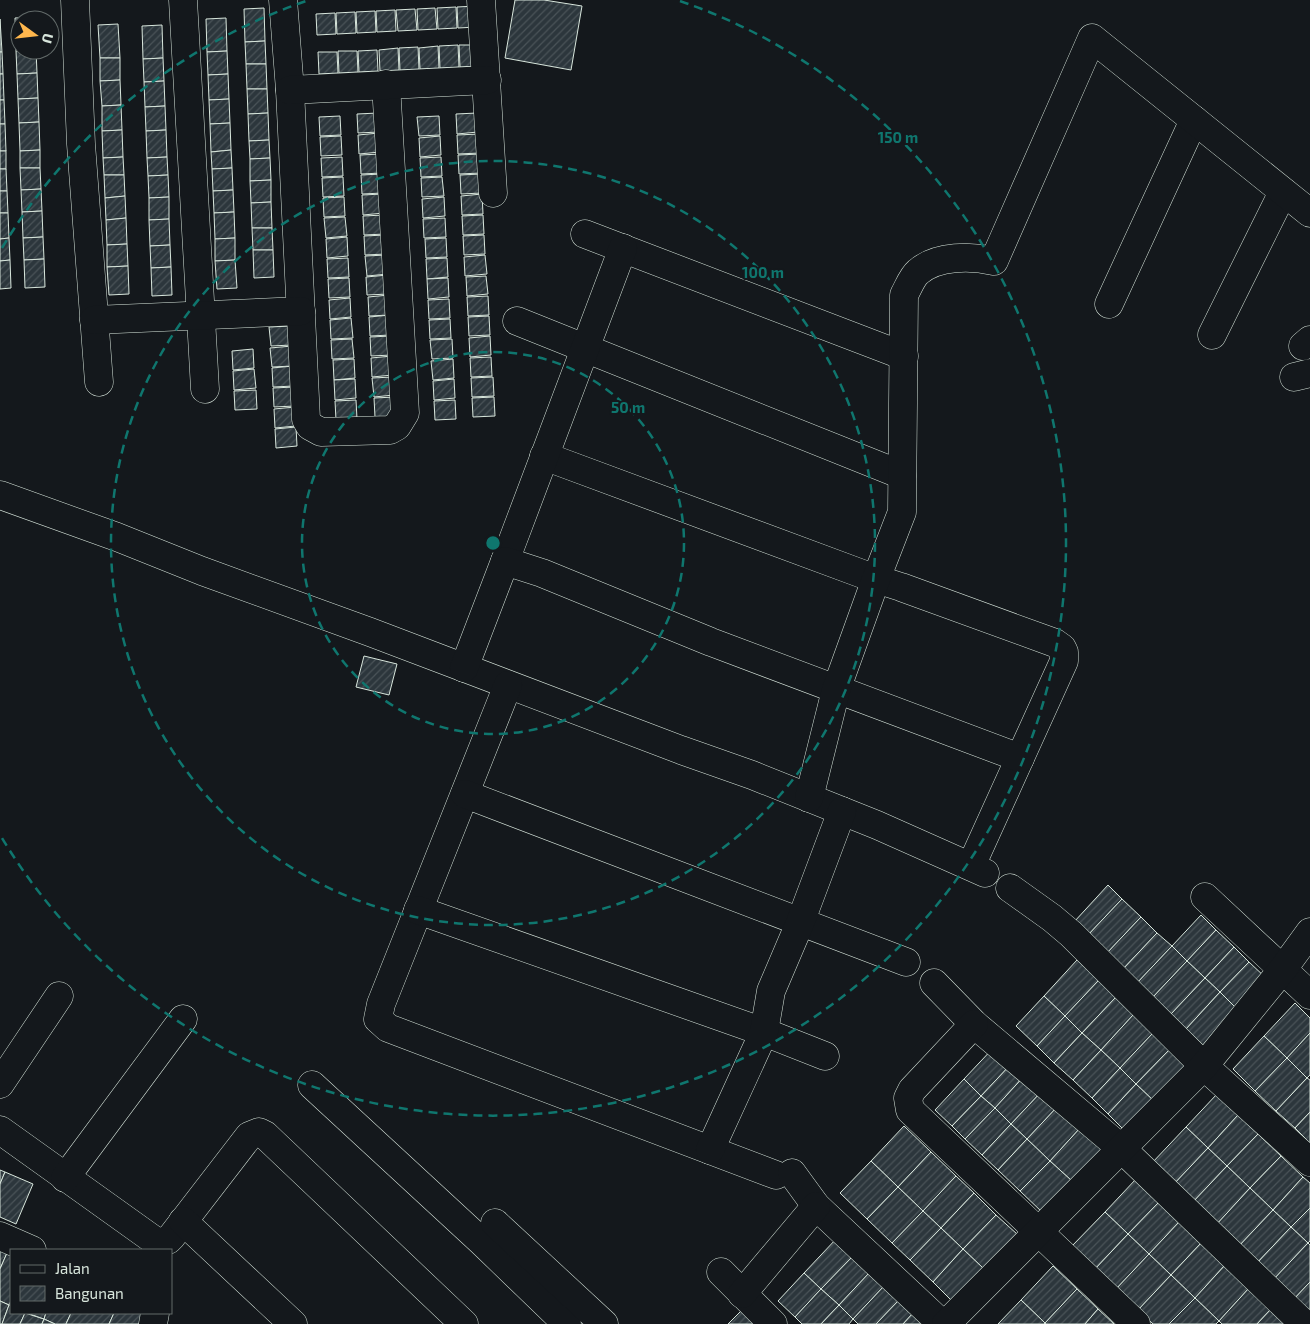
<svg xmlns="http://www.w3.org/2000/svg" width="1310" height="1324" font-family="'Exo 2',sans-serif">
  <defs>
    <pattern id="building-hatch" width="6" height="6" patternUnits="userSpaceOnUse" patternTransform="scale(1.25)"><rect width="6" height="6" fill="#2c363c"/><path d="M-1 1l2-2M0 6l6-6M5 7l2-2" fill="none" stroke="#4a5358"/></pattern>
  </defs>
  <rect width="100%" height="100%" fill="#14181c"/>
  <g fill="url(#building-hatch)" stroke="#d8e6dc">
    <path d="M 515,0 L 544,0 L 582,6 L 571,70 L 505,58 Z"/>
    <path d="M 476,6 L 477,27 L 458,28 L 457,7 Z"/>
    <path d="M 456,7 L 457,28 L 438,29 L 437,8 Z"/>
    <path d="M 264,8 L 265,41 L 245,42 L 244,9 Z"/>
    <path d="M 435,8 L 437,29 L 418,30 L 417,9 Z"/>
    <path d="M 415,9 L 417,30 L 398,31 L 396,10 Z"/>
    <path d="M 395,10 L 396,31 L 377,32 L 376,11 Z"/>
    <path d="M 375,11 L 376,32 L 357,33 L 356,12 Z"/>
    <path d="M 355,12 L 356,33 L 337,34 L 336,13 Z"/>
    <path d="M 335,13 L 336,34 L 317,35 L 316,14 Z"/>
    <path d="M 34,17 L 35,20 L 20,20 L 20,50 L 36,50 L 16,51 L 15,18 Z"/>
    <path d="M 226,18 L 227,51 L 207,52 L 206,19 Z"/>
    <path d="M 0,19 L 2,52 L 0,52 Z"/>
    <path d="M 118,24 L 120,58 L 100,58 L 98,25 Z"/>
    <path d="M 162,25 L 163,58 L 143,59 L 142,26 Z"/>
    <path d="M 265,41 L 266,64 L 246,64 L 245,42 Z"/>
    <path d="M 458,45 L 459,67 L 440,68 L 439,46 Z"/>
    <path d="M 459,45 L 478,45 L 479,66 L 460,67 Z"/>
    <path d="M 438,46 L 439,68 L 420,69 L 419,48 Z"/>
    <path d="M 418,47 L 419,69 L 400,70 L 399,48 Z"/>
    <path d="M 398,48 L 399,70 L 380,71 L 379,50 Z"/>
    <path d="M 36,50 L 37,73 L 17,74 L 16,51 Z"/>
    <path d="M 377,50 L 378,71 L 359,72 L 358,51 Z"/>
    <path d="M 227,51 L 228,74 L 208,75 L 207,52 Z"/>
    <path d="M 338,51 L 357,51 L 358,72 L 339,73 Z"/>
    <path d="M 0,52 L 2,52 L 3,74 L 0,74 Z"/>
    <path d="M 318,52 L 337,52 L 338,73 L 319,74 Z"/>
    <path d="M 100,58 L 120,58 L 120,80 L 100,81 Z"/>
    <path d="M 163,58 L 164,81 L 144,82 L 143,59 Z"/>
    <path d="M 246,64 L 266,64 L 267,89 L 247,89 Z"/>
    <path d="M 37,73 L 38,98 L 18,99 L 17,74 Z"/>
    <path d="M 0,74 L 3,74 L 4,100 L 0,100 Z"/>
    <path d="M 228,74 L 229,99 L 209,100 L 208,75 Z"/>
    <path d="M 120,80 L 121,105 L 102,106 L 100,81 Z"/>
    <path d="M 164,81 L 165,106 L 145,107 L 144,82 Z"/>
    <path d="M 247,89 L 267,89 L 268,113 L 248,114 Z"/>
    <path d="M 38,98 L 39,122 L 19,123 L 18,99 Z"/>
    <path d="M 229,99 L 230,123 L 210,124 L 209,100 Z"/>
    <path d="M 0,100 L 4,100 L 5,124 L 0,124 Z"/>
    <path d="M 121,105 L 122,130 L 102,131 L 102,106 Z"/>
    <path d="M 165,106 L 166,130 L 146,131 L 145,107 Z"/>
    <path d="M 268,113 L 269,140 L 249,141 L 248,114 Z"/>
    <path d="M 378,113 L 379,132 L 358,133 L 357,114 Z"/>
    <path d="M 477,113 L 478,132 L 457,134 L 456,114 Z"/>
    <path d="M 340,116 L 341,135 L 320,136 L 319,117 Z"/>
    <path d="M 439,116 L 440,135 L 419,136 L 417,117 Z"/>
    <path d="M 39,122 L 40,150 L 20,151 L 19,123 Z"/>
    <path d="M 230,123 L 231,150 L 211,152 L 210,124 Z"/>
    <path d="M 0,124 L 5,124 L 6,151 L 0,151 Z"/>
    <path d="M 122,130 L 123,157 L 103,158 L 102,131 Z"/>
    <path d="M 166,130 L 167,157 L 147,158 L 146,131 Z"/>
    <path d="M 379,133 L 380,152 L 359,154 L 358,135 Z"/>
    <path d="M 479,134 L 480,153 L 458,154 L 457,135 Z"/>
    <path d="M 341,136 L 342,155 L 321,156 L 320,137 Z"/>
    <path d="M 440,136 L 441,155 L 420,157 L 419,138 Z"/>
    <path d="M 269,140 L 270,158 L 250,159 L 249,141 Z"/>
    <path d="M 40,150 L 40,168 L 20,168 L 20,151 Z"/>
    <path d="M 231,150 L 232,168 L 212,169 L 211,152 Z"/>
    <rect x="0" y="151" width="6" height="18"/>
    <path d="M 380,154 L 382,173 L 361,174 L 360,155 Z"/>
    <path d="M 480,154 L 481,173 L 459,174 L 458,155 Z"/>
    <path d="M 123,157 L 124,175 L 104,175 L 103,158 Z"/>
    <path d="M 167,157 L 168,175 L 148,176 L 147,158 Z"/>
    <path d="M 342,157 L 343,176 L 322,177 L 321,158 Z"/>
    <path d="M 441,157 L 442,176 L 421,177 L 420,158 Z"/>
    <path d="M 270,158 L 271,180 L 250,181 L 250,159 Z"/>
    <path d="M 20,168 L 40,168 L 41,189 L 21,190 Z"/>
    <path d="M 232,168 L 233,190 L 213,191 L 212,169 Z"/>
    <path d="M 0,169 L 6,169 L 7,191 L 0,191 Z"/>
    <path d="M 382,174 L 383,193 L 362,194 L 361,175 Z"/>
    <path d="M 481,174 L 482,193 L 461,194 L 460,175 Z"/>
    <path d="M 104,175 L 124,175 L 125,196 L 105,198 Z"/>
    <path d="M 168,175 L 169,197 L 149,198 L 148,176 Z"/>
    <path d="M 343,177 L 344,196 L 323,197 L 322,178 Z"/>
    <path d="M 442,177 L 444,196 L 422,197 L 421,178 Z"/>
    <path d="M 271,180 L 271,202 L 251,203 L 250,181 Z"/>
    <path d="M 41,189 L 42,211 L 22,212 L 21,190 Z"/>
    <path d="M 233,190 L 234,212 L 214,213 L 213,191 Z"/>
    <path d="M 0,191 L 7,191 L 8,213 L 0,213 Z"/>
    <path d="M 383,194 L 384,213 L 363,215 L 362,195 Z"/>
    <path d="M 482,194 L 483,214 L 462,215 L 461,196 Z"/>
    <path d="M 125,196 L 126,218 L 106,220 L 105,198 Z"/>
    <path d="M 169,197 L 169,219 L 149,220 L 149,198 Z"/>
    <path d="M 344,197 L 345,216 L 324,217 L 323,198 Z"/>
    <path d="M 444,197 L 445,216 L 423,218 L 422,199 Z"/>
    <path d="M 271,202 L 272,228 L 252,228 L 251,203 Z"/>
    <path d="M 42,211 L 43,237 L 23,238 L 22,212 Z"/>
    <path d="M 234,212 L 235,238 L 215,239 L 214,213 Z"/>
    <path d="M 0,213 L 8,213 L 9,238 L 0,239 Z"/>
    <path d="M 384,215 L 385,234 L 364,235 L 363,216 Z"/>
    <path d="M 483,215 L 484,234 L 463,235 L 462,216 Z"/>
    <path d="M 345,217 L 347,236 L 326,238 L 324,218 Z"/>
    <path d="M 126,218 L 127,244 L 107,245 L 106,220 Z"/>
    <path d="M 445,218 L 446,237 L 424,238 L 423,219 Z"/>
    <path d="M 169,219 L 170,245 L 150,246 L 149,220 Z"/>
    <path d="M 252,228 L 272,228 L 273,250 L 253,250 Z"/>
    <path d="M 385,235 L 386,254 L 365,255 L 364,236 Z"/>
    <path d="M 484,235 L 485,254 L 464,255 L 463,236 Z"/>
    <path d="M 43,237 L 44,259 L 24,260 L 23,238 Z"/>
    <path d="M 347,237 L 348,256 L 327,258 L 326,239 Z"/>
    <path d="M 9,238 L 10,260 L 0,261 L 0,239 Z"/>
    <path d="M 235,238 L 235,260 L 215,261 L 215,239 Z"/>
    <path d="M 446,238 L 447,257 L 426,258 L 425,239 Z"/>
    <path d="M 127,244 L 128,266 L 107,267 L 107,245 Z"/>
    <path d="M 170,245 L 171,267 L 151,268 L 150,246 Z"/>
    <path d="M 253,250 L 273,250 L 274,277 L 254,278 Z"/>
    <path d="M 387,255 L 388,274 L 367,276 L 365,256 Z"/>
    <path d="M 485,255 L 487,274 L 465,276 L 464,257 Z"/>
    <path d="M 348,258 L 349,277 L 328,278 L 327,259 Z"/>
    <path d="M 447,258 L 448,277 L 427,279 L 426,259 Z"/>
    <path d="M 44,259 L 45,287 L 25,288 L 24,260 Z"/>
    <path d="M 10,260 L 11,288 L 0,289 L 0,261 Z"/>
    <path d="M 235,260 L 237,288 L 217,289 L 215,261 Z"/>
    <path d="M 128,266 L 129,294 L 109,295 L 107,267 Z"/>
    <path d="M 171,267 L 172,295 L 152,296 L 151,268 Z"/>
    <path d="M 388,275 L 389,294 L 367,295 L 366,277 Z"/>
    <path d="M 486,276 L 488,294 L 467,296 L 466,277 Z"/>
    <path d="M 349,278 L 350,297 L 329,298 L 328,279 Z"/>
    <path d="M 448,278 L 449,297 L 428,299 L 427,279 Z"/>
    <path d="M 389,295 L 390,315 L 369,316 L 368,297 Z"/>
    <path d="M 488,296 L 489,315 L 468,316 L 467,297 Z"/>
    <path d="M 350,298 L 351,317 L 330,319 L 329,300 Z"/>
    <path d="M 449,299 L 450,318 L 429,319 L 428,300 Z"/>
    <path d="M 390,315 L 391,335 L 370,336 L 369,317 Z"/>
    <path d="M 489,316 L 490,335 L 469,336 L 468,317 Z"/>
    <path d="M 351,318 L 353,338 L 331,339 L 330,320 Z"/>
    <path d="M 450,319 L 451,338 L 430,339 L 429,320 Z"/>
    <path d="M 291,326 L 292,345 L 271,346 L 269,327 Z"/>
    <path d="M 391,336 L 392,355 L 371,356 L 370,337 Z"/>
    <path d="M 490,336 L 491,355 L 470,357 L 469,338 Z"/>
    <path d="M 352,339 L 354,358 L 332,359 L 331,340 Z"/>
    <path d="M 452,339 L 453,358 L 432,359 L 430,340 Z"/>
    <path d="M 292,346 L 293,366 L 272,367 L 270,348 Z"/>
    <path d="M 253,349 L 254,368 L 233,370 L 232,351 Z"/>
    <path d="M 392,356 L 393,375 L 372,377 L 371,358 Z"/>
    <path d="M 491,357 L 492,376 L 471,377 L 470,358 Z"/>
    <path d="M 354,359 L 355,378 L 334,380 L 333,360 Z"/>
    <path d="M 453,359 L 454,378 L 433,380 L 431,361 Z"/>
    <path d="M 293,366 L 294,386 L 273,387 L 272,368 Z"/>
    <path d="M 254,369 L 256,388 L 234,390 L 233,371 Z"/>
    <path d="M 393,377 L 394,395 L 374,397 L 372,378 Z"/>
    <path d="M 493,377 L 494,396 L 472,397 L 471,378 Z"/>
    <path d="M 355,379 L 356,398 L 335,400 L 334,380 Z"/>
    <path d="M 454,379 L 455,398 L 434,400 L 433,381 Z"/>
    <path d="M 294,387 L 295,406 L 274,407 L 273,388 Z"/>
    <path d="M 256,390 L 257,409 L 235,410 L 234,391 Z"/>
    <path d="M 395,397 L 396,416 L 375,417 L 374,398 Z"/>
    <path d="M 494,397 L 495,416 L 473,417 L 472,398 Z"/>
    <path d="M 356,400 L 357,419 L 336,420 L 335,401 Z"/>
    <path d="M 455,400 L 456,419 L 435,420 L 434,401 Z"/>
    <path d="M 295,407 L 296,426 L 275,428 L 274,409 Z"/>
    <path d="M 296,427 L 297,446 L 276,448 L 275,429 Z"/>
    <path d="M 364,656 L 397,664 L 389,695 L 356,687 Z"/>
    <path d="M 1108,885 L 1122,899 L 1088,935 L 1074,922 Z"/>
    <path d="M 1122,899 L 1141,917 L 1107,953 L 1088,935 Z"/>
    <path d="M 1201,915 L 1216,930 L 1187,961 L 1172,946 Z"/>
    <path d="M 1141,917 L 1157,933 L 1123,969 L 1107,953 Z"/>
    <path d="M 1216,930 L 1234,947 L 1205,978 L 1187,961 Z"/>
    <path d="M 1157,933 L 1172,946 L 1137,983 L 1123,969 Z"/>
    <path d="M 1172,946 L 1187,961 L 1153,997 L 1137,983 Z"/>
    <path d="M 1234,947 L 1249,962 L 1220,992 L 1205,978 Z"/>
    <path d="M 1077,960 L 1099,980 L 1065,1016 L 1044,996 Z"/>
    <path d="M 1187,961 L 1205,978 L 1171,1014 L 1153,997 Z"/>
    <path d="M 1249,962 L 1266,978 L 1237,1009 L 1220,992 Z"/>
    <path d="M 1205,978 L 1220,992 L 1186,1029 L 1171,1014 Z"/>
    <path d="M 1099,980 L 1116,997 L 1082,1033 L 1065,1016 Z"/>
    <path d="M 1220,992 L 1237,1009 L 1203,1045 L 1186,1029 Z"/>
    <path d="M 1044,996 L 1065,1016 L 1037,1046 L 1016,1026 Z"/>
    <path d="M 1116,997 L 1134,1014 L 1101,1050 L 1082,1033 Z"/>
    <path d="M 1295,1003 L 1310,1018 L 1310,1033 L 1287,1058 L 1264,1036 Z"/>
    <path d="M 1134,1014 L 1153,1033 L 1120,1068 L 1101,1050 Z"/>
    <path d="M 1065,1016 L 1082,1033 L 1054,1063 L 1037,1046 Z"/>
    <path d="M 1082,1033 L 1101,1050 L 1073,1080 L 1054,1063 Z"/>
    <path d="M 1153,1033 L 1170,1049 L 1136,1084 L 1120,1068 Z"/>
    <path d="M 1310,1033 L 1310,1075 L 1307,1078 L 1287,1058 Z"/>
    <path d="M 1264,1036 L 1287,1058 L 1255,1091 L 1233,1069 Z"/>
    <path d="M 996,1045 L 1013,1062 L 981,1096 L 964,1079 Z"/>
    <path d="M 1170,1049 L 1190,1068 L 1157,1104 L 1136,1084 Z"/>
    <path d="M 1101,1050 L 1120,1068 L 1092,1098 L 1073,1080 Z"/>
    <path d="M 1287,1058 L 1307,1078 L 1276,1111 L 1255,1091 Z"/>
    <path d="M 1013,1062 L 1026,1074 L 995,1108 L 981,1096 Z"/>
    <path d="M 1120,1068 L 1136,1084 L 1108,1114 L 1092,1098 Z"/>
    <path d="M 1026,1074 L 1043,1090 L 1011,1124 L 995,1108 Z"/>
    <path d="M 1307,1078 L 1310,1080 L 1310,1112 L 1295,1128 L 1276,1111 Z"/>
    <path d="M 964,1079 L 981,1096 L 952,1126 L 935,1110 Z"/>
    <path d="M 1136,1084 L 1157,1104 L 1128,1134 L 1108,1114 Z"/>
    <path d="M 1043,1090 L 1059,1105 L 1027,1139 L 1011,1124 Z"/>
    <path d="M 1217,1094 L 1238,1115 L 1208,1148 L 1186,1127 Z"/>
    <path d="M 981,1096 L 995,1108 L 965,1139 L 952,1126 Z"/>
    <path d="M 1059,1105 L 1081,1127 L 1050,1161 L 1027,1139 Z"/>
    <path d="M 995,1108 L 1011,1124 L 982,1155 L 965,1139 Z"/>
    <path d="M 1310,1112 L 1310,1143 L 1295,1128 Z"/>
    <path d="M 1238,1115 L 1258,1134 L 1227,1166 L 1208,1148 Z"/>
    <path d="M 1011,1124 L 1027,1139 L 998,1170 L 982,1155 Z"/>
    <path d="M 904,1126 L 931,1152 L 898,1187 L 871,1161 Z"/>
    <path d="M 1081,1127 L 1104,1148 L 1072,1181 L 1050,1161 Z"/>
    <path d="M 1186,1127 L 1208,1148 L 1173,1185 L 1151,1164 Z"/>
    <path d="M 1258,1134 L 1281,1156 L 1250,1188 L 1227,1166 Z"/>
    <path d="M 1027,1139 L 1050,1161 L 1020,1191 L 998,1170 Z"/>
    <path d="M 1208,1148 L 1227,1166 L 1192,1203 L 1173,1185 Z"/>
    <path d="M 931,1152 L 956,1176 L 923,1211 L 898,1187 Z"/>
    <path d="M 1281,1156 L 1303,1177 L 1273,1210 L 1250,1188 Z"/>
    <path d="M 871,1161 L 898,1187 L 867,1219 L 840,1193 Z"/>
    <path d="M 1050,1161 L 1072,1181 L 1043,1213 L 1020,1191 Z"/>
    <path d="M 1227,1166 L 1250,1188 L 1216,1225 L 1192,1203 Z"/>
    <path d="M 0,1170 L 5,1172 L 0,1184 Z"/>
    <path d="M 5,1172 L 33,1184 L 16,1224 L 0,1217 L 0,1184 Z"/>
    <path d="M 956,1176 L 974,1193 L 941,1228 L 923,1211 Z"/>
    <path d="M 1303,1177 L 1310,1183 L 1310,1208 L 1291,1227 L 1273,1210 Z"/>
    <path d="M 1136,1179 L 1160,1201 L 1128,1234 L 1105,1212 Z"/>
    <path d="M 898,1187 L 923,1211 L 892,1243 L 867,1219 Z"/>
    <path d="M 1250,1188 L 1273,1210 L 1238,1247 L 1216,1225 Z"/>
    <path d="M 974,1193 L 996,1215 L 963,1249 L 941,1228 Z"/>
    <path d="M 1160,1201 L 1180,1221 L 1149,1254 L 1128,1234 Z"/>
    <path d="M 1310,1208 L 1310,1241 L 1308,1243 L 1291,1227 Z"/>
    <path d="M 1273,1210 L 1291,1227 L 1256,1264 L 1238,1247 Z"/>
    <path d="M 923,1211 L 941,1228 L 910,1260 L 892,1243 Z"/>
    <path d="M 1105,1212 L 1128,1234 L 1095,1269 L 1071,1247 Z"/>
    <path d="M 996,1215 L 1017,1234 L 984,1269 L 963,1249 Z"/>
    <path d="M 1180,1221 L 1202,1242 L 1171,1275 L 1149,1254 Z"/>
    <path d="M 1291,1227 L 1308,1243 L 1273,1280 L 1256,1264 Z"/>
    <path d="M 941,1228 L 963,1249 L 933,1282 L 910,1260 Z"/>
    <path d="M 1128,1234 L 1149,1254 L 1116,1289 L 1095,1269 Z"/>
    <path d="M 837,1238 L 854,1255 L 821,1289 L 804,1273 Z"/>
    <path d="M 1202,1242 L 1226,1264 L 1195,1298 L 1171,1275 Z"/>
    <path d="M 1308,1243 L 1310,1245 L 1310,1282 L 1293,1300 L 1273,1280 Z"/>
    <path d="M 963,1249 L 984,1269 L 953,1302 L 933,1282 Z"/>
    <path d="M 0,1250 L 7,1253 L 0,1269 Z"/>
    <path d="M 7,1253 L 11,1255 L 11,1301 L 9,1305 L 0,1301 L 0,1269 Z"/>
    <path d="M 1149,1254 L 1171,1275 L 1138,1310 L 1116,1289 Z"/>
    <path d="M 854,1255 L 871,1271 L 839,1305 L 821,1289 Z"/>
    <path d="M 1226,1264 L 1250,1287 L 1219,1321 L 1195,1298 Z"/>
    <path d="M 1053,1266 L 1077,1289 L 1045,1323 L 1021,1300 Z"/>
    <path d="M 871,1271 L 885,1285 L 853,1319 L 839,1305 Z"/>
    <path d="M 804,1273 L 821,1289 L 795,1317 L 778,1301 Z"/>
    <path d="M 1171,1275 L 1195,1298 L 1169,1324 L 1153,1324 L 1138,1310 Z"/>
    <path d="M 1310,1282 L 1310,1315 L 1293,1300 Z"/>
    <path d="M 885,1285 L 900,1299 L 876,1324 L 858,1324 L 853,1319 Z"/>
    <path d="M 1250,1287 L 1272,1308 L 1257,1324 L 1222,1324 L 1219,1321 Z"/>
    <path d="M 821,1289 L 839,1305 L 821,1324 L 802,1324 L 795,1317 Z"/>
    <path d="M 1077,1289 L 1098,1309 L 1085,1324 L 1046,1324 L 1045,1323 Z"/>
    <path d="M 1195,1298 L 1219,1321 L 1216,1324 L 1169,1324 Z"/>
    <path d="M 900,1299 L 914,1312 L 903,1324 L 876,1324 Z"/>
    <path d="M 1021,1300 L 1045,1323 L 1044,1324 L 998,1324 Z"/>
    <path d="M 0,1301 L 9,1305 L 2,1324 L 0,1324 Z"/>
    <path d="M 9,1305 L 11,1306 L 11,1313 L 25,1313 L 20,1324 L 2,1324 Z"/>
    <path d="M 839,1305 L 853,1319 L 849,1324 L 821,1324 Z"/>
    <path d="M 1272,1308 L 1288,1324 L 1257,1324 Z"/>
    <path d="M 1098,1309 L 1114,1324 L 1085,1324 Z"/>
    <path d="M 742,1310 L 757,1324 L 728,1324 Z"/>
    <path d="M 914,1312 L 926,1324 L 903,1324 Z"/>
    <path d="M 25,1313 L 44,1319 L 42,1324 L 20,1324 Z"/>
    <path d="M 27,1313 L 46,1313 L 44,1319 Z"/>
    <path d="M 46,1313 L 71,1313 L 66,1324 L 55,1324 L 44,1319 Z"/>
    <path d="M 71,1313 L 114,1313 L 109,1324 L 66,1324 Z"/>
    <path d="M 114,1313 L 143,1313 L 139,1324 L 109,1324 Z"/>
    <path d="M 44,1319 L 55,1324 L 42,1324 Z"/>
  </g>
  <g fill="none" stroke-linecap="round" stroke-linejoin="round">
    <defs>
      <g id="minor">
        <path d="M 75,0 L 81,144 L 99,382"/>
        <path d="M 183,0 L 205,389"/>
        <path d="M 283,0 L 290,90 L 306,419 L 310,426 L 321,432 L 390,430 L 397,426 L 405,413 L 386,84"/>
        <path d="M 481,0 L 493,193"/>
        <path d="M 290,90 L 487,80"/>
        <path d="M 585,234 L 904,356"/>
        <path d="M 1109,304 L 1194,120"/>
        <path d="M 94,320 L 301,311"/>
        <path d="M 517,321 L 902,475"/>
        <path d="M 1212,335 L 1283,192"/>
        <path d="M 1303,346 L 1310,340"/>
        <path d="M 1294,377 L 1310,373"/>
        <path d="M 544,456 L 876,579 L 901,587 L 1055,643 L 1062,648 L 1064,652 L 1064,661 L 971,866"/>
        <path d="M 0,495 L 117,537 L 202,571 L 370,632 L 681,750 L 752,775 L 877,825 L 985,873"/>
        <path d="M 505,561 L 623,248"/>
        <path d="M 464,668 L 505,561 L 542,573 L 711,642 L 1020,758"/>
        <path d="M 508,685 L 381,1004 L 378,1019 L 388,1028 L 776,1175"/>
        <path d="M 465,794 L 906,962"/>
        <path d="M 809,798 L 836,690 L 876,579 L 902,512 L 904,295 C 908,288 912,277 918,272 C 937,255 972,256 994,261 L 1092,38 L 1310,213"/>
        <path d="M 1010,888 L 1052,918 L 1071,934 L 1204,1066 L 1310,1162"/>
        <path d="M 1205,897 L 1310,995"/>
        <path d="M 418,910 L 764,1032 L 825,1056"/>
        <path d="M 934,983 L 974,1024 L 1122,1149 L 1304,1324"/>
        <path d="M 974,1024 L 912,1090 L 908,1098 L 910,1110 L 1136,1324"/>
        <path d="M 0,1084 L 59,996"/>
        <path d="M 312,1085 L 481,1241 L 567,1324"/>
        <path d="M 0,1130 L 158,1243 L 168,1240 L 172,1236 L 249,1136 L 259,1132 L 265,1135 L 464,1324"/>
        <path d="M 710,1150 L 764,1032 L 771,991 L 800,923 L 842,811"/>
        <path d="M 792,1173 L 816,1206 L 942,1324"/>
        <path d="M 65,1178 L 183,1019"/>
        <path d="M 183,1221 L 293,1324"/>
        <path d="M 495,1223 L 604,1324"/>
        <path d="M 0,1236 L 32,1250"/>
        <path d="M 721,1272 L 773,1324"/>
        <path d="M 742,1294 L 816,1206"/>
        <path d="M 153,1324 L 155,1313"/>
        <path d="M 946,1324 L 1204,1066 L 1283,969 L 1310,932"/>
      </g>
    </defs>
    <use href="#minor" stroke="#d8e6dc" stroke-width="29"/>
    <use href="#minor" stroke="#14181c" stroke-width="28"/>
  </g>
  <g fill="none" stroke="#0f766e" stroke-width="2.5" stroke-dasharray="9 6">
    <circle cx="493" cy="543" r="191"/>
    <circle cx="493" cy="543" r="382"/>
    <path d="M2 248A573 573 0 0 1 306 1M680 1A573 573 0 1 1 2 838"/>
  </g>
  <circle cx="493" cy="543" r="8" fill="#0f766e" stroke="#14181c" stroke-width="2.5"/>
  <g font-size="15" text-anchor="middle" font-weight="bold" fill="#0f766e" stroke="#14181c" stroke-width="4" stroke-linejoin="round" paint-order="stroke">
    <text x="898" y="143">150 m</text>
    <text x="763" y="278">100 m</text>
    <text x="628" y="413">50 m</text>
  </g>
  <rect x="10" y="1249" width="162" height="65" fill="#14181c" stroke="#626a69"/>
  <rect x="20" y="1265" width="25" height="8" fill="#14181c" stroke="#626a69"/>
  <text x="55" y="1274" font-size="15" fill="#d8e6dc">Jalan</text>
  <rect x="20" y="1286" width="25" height="15" fill="url(#building-hatch)" stroke="#626a69"/>
  <text x="55" y="1299" font-size="15" fill="#d8e6dc">Bangunan</text>
  <g transform="translate(35 35) rotate(105)"><circle r="24" fill="#14181c" stroke="#626a69"/>
  <path d="M0-4L9 19L0 12L-9 19Z" fill="#ffb74d"/>
  <text y="-8" font-size="14" font-weight="bold" text-anchor="middle" fill="#d8e6dc">U</text>
  </g>
</svg>
